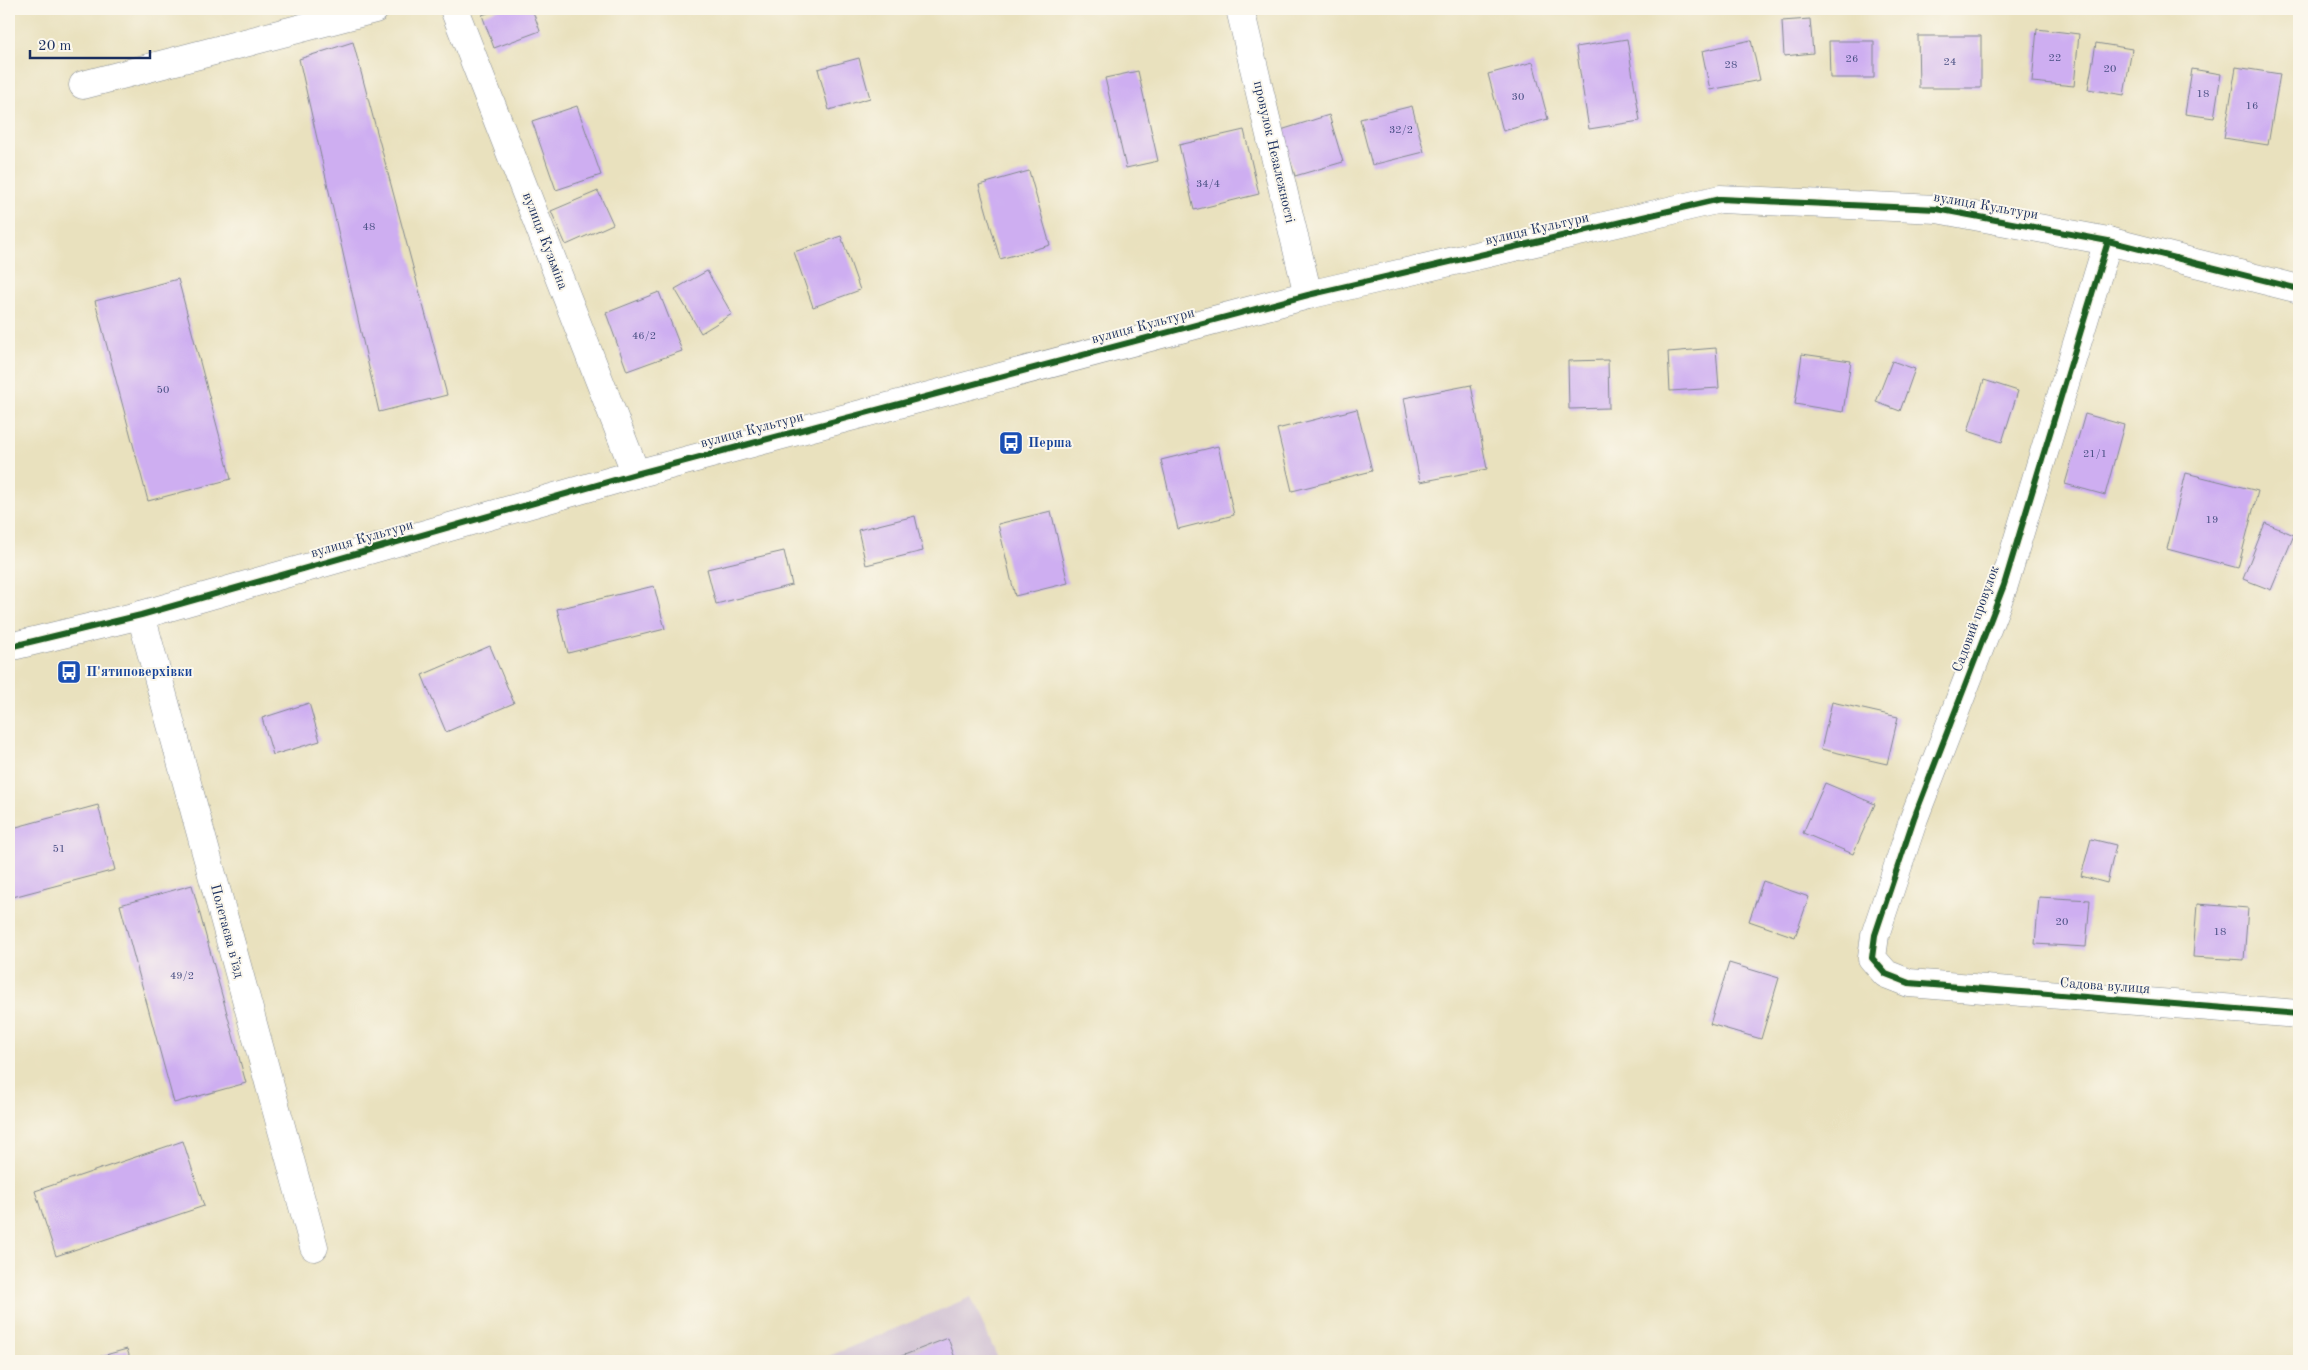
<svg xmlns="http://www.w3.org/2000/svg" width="2308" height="1370" font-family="'Old Standard TT',serif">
  <rect width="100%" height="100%" fill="#fbf7ec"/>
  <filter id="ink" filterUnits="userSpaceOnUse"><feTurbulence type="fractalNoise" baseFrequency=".02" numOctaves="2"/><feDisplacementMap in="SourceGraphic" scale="10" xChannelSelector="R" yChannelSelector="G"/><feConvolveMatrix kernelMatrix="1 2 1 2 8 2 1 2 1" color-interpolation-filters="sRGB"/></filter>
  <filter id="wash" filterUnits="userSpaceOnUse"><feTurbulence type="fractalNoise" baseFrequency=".0096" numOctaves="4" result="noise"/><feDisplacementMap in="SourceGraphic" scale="20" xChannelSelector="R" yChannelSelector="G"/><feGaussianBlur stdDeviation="1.12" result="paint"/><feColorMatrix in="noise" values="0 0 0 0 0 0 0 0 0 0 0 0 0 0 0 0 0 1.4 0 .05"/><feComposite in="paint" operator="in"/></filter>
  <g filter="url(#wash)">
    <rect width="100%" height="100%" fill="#e9e1be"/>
    <path fill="#cebed2" d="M 971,1297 L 999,1361 L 817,1361 Z"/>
    <g id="blocks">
      <g fill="#ceaef1">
        <path d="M 499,9 L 532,9 L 540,31 L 494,48 L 482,15 Z"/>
        <path d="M 1810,19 L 1813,53 L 1784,56 L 1782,21 Z"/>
        <path d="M 2037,29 L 2079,34 L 2074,86 L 2032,82 Z"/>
        <path d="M 1918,36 L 1981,36 L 1981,88 L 1919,88 Z"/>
        <path d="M 1627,39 L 1640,121 L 1589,129 L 1576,47 Z"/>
        <path d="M 1751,40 L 1760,80 L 1710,90 L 1702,51 Z"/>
        <path d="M 1829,41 L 1874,41 L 1874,78 L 1830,78 Z"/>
        <path d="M 353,42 L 447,395 L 379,412 L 299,59 Z"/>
        <path d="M 2096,43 L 2132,49 L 2124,95 L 2088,89 Z"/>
        <path d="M 859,58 L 870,98 L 829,110 L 818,69 Z"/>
        <path d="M 1533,62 L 1548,119 L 1503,131 L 1488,74 Z"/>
        <path d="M 2236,67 L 2280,74 L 2268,145 L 2224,138 Z"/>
        <path d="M 2192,69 L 2221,74 L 2214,118 L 2185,114 Z"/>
        <path d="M 1138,71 L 1158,161 L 1126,168 L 1105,78 Z"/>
        <path d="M 577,106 L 601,175 L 556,190 L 532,121 Z"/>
        <path d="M 1412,106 L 1424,152 L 1372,165 L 1360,119 Z"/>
        <path d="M 1329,115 L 1343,162 L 1295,176 L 1281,130 Z"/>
        <path d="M 1244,130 L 1259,194 L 1194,210 L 1179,145 Z"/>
        <path d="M 1029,171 L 1050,245 L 1000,259 L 979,185 Z"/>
        <path d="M 598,191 L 613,224 L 566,245 L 551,211 Z"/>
        <path d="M 841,236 L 860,290 L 813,307 L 794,252 Z"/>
        <path d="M 707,271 L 732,314 L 701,333 L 675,289 Z"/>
        <path d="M 178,279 L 231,479 L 148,501 L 95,301 Z"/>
        <path d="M 659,292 L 682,351 L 627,371 L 606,313 Z"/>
        <path d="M 1716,348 L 1719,388 L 1670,391 L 1668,352 Z"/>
        <path d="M 1802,354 L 1851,361 L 1843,412 L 1795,404 Z"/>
        <path d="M 1608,360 L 1609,408 L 1569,409 L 1568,361 Z"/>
        <path d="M 1892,361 L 1915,369 L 1900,411 L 1876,402 Z"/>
        <path d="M 1984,380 L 2018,391 L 2002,442 L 1968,431 Z"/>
        <path d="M 1471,385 L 1487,469 L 1420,482 L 1404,398 Z"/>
        <path d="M 1357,409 L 1372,471 L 1292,491 L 1277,429 Z"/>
        <path d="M 2085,414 L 2124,425 L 2105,495 L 2065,484 Z"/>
        <path d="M 1218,446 L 1234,515 L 1178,529 L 1161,460 Z"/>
        <path d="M 2186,473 L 2258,491 L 2238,568 L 2167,549 Z"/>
        <path d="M 1051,511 L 1068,583 L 1015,596 L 998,524 Z"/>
        <path d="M 915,516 L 923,551 L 866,565 L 858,530 Z"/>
        <path d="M 2265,523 L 2294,535 L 2271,590 L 2243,579 Z"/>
        <path d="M 784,551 L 792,585 L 716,604 L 707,569 Z"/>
        <path d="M 654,586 L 665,629 L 568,653 L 557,609 Z"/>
        <path d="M 490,646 L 514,703 L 446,732 L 422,675 Z"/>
        <path d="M 1832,702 L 1898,717 L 1887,764 L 1821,749 Z"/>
        <path d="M 309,703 L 320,741 L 273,755 L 262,718 Z"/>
        <path d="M 1825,783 L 1875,804 L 1853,854 L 1803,833 Z"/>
        <path d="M 98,805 L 115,870 L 9,898 L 9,829 Z"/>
        <path d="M 2091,839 L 2116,845 L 2107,883 L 2081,876 Z"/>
        <path d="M 1763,881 L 1809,897 L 1795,937 L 1749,921 Z"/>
        <path d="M 192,885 L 246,1083 L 174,1103 L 120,905 Z"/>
        <path d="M 2039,897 L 2090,900 L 2086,947 L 2035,944 Z"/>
        <path d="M 2197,904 L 2248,908 L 2244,960 L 2193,957 Z"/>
        <path d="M 1729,963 L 1779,978 L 1761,1039 L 1710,1024 Z"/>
        <path d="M 183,1141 L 204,1206 L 56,1256 L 35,1191 Z"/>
        <path d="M 948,1338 L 956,1361 L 889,1361 Z"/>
        <path d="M 127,1349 L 131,1361 L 84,1361 Z"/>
      </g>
    </g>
  </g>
  <g filter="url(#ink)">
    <use href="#blocks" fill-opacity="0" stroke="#82888e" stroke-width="1"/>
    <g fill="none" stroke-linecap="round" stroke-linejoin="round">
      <defs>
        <g id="minor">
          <path d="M 454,9 L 636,474"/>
          <path d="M 1240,9 L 1308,295"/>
          <path d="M 83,85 L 375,9"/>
          <path d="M 2108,241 L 2004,585 L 1914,818 L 1875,935 L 1872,958 L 1886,974 L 1909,983 L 2299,1014"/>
          <path d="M 141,615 L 314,1247"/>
          <path d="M 9,647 L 141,615 L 636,474 L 1308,295 L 1720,199 L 1937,209 L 2108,241 L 2299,289"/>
        </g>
      </defs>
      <use href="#minor" stroke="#82888e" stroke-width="29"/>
      <use href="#minor" stroke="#fff" stroke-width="28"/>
      <defs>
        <g id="cycleway">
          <path d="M 2108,241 L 2004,585 L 1914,818 L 1875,935 L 1872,958 L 1886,974 L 1909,983 L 2299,1014"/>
          <path d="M 9,647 L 141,615 L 636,474 L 1308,295 L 1720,199 L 1937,209 L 2108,241 L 2299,289"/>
        </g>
      </defs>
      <use href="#cycleway" stroke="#fbf7ec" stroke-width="9"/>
      <use href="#cycleway" stroke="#1b5e20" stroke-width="6"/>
    </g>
  </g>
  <defs>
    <symbol id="bus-square" viewBox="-11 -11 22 22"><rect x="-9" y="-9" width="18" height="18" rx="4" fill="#1a4fb4" stroke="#fbf7ec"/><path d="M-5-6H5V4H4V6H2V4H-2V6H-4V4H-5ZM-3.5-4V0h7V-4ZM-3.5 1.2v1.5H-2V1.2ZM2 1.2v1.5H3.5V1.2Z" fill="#fff"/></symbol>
  </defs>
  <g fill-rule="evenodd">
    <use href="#bus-square" x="997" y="429" width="28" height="28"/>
    <use href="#bus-square" x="55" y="658" width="28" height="28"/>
  </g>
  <g text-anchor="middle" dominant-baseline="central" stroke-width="4" stroke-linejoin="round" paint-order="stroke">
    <g font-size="11" fill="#484f83">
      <text x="2055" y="58">22</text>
      <text x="1852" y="59">26</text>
      <text x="1950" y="62">24</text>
      <text x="1731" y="65">28</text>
      <text x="2110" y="69">20</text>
      <text x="2203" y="94">18</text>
      <text x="1518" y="97">30</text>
      <text x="2252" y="106">16</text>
      <text x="1401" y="130">32/2</text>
      <text x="1208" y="184">34/4</text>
      <text x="369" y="227">48</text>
      <text x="644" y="336">46/2</text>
      <text x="163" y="390">50</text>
      <text x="2095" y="454">21/1</text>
      <text x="2212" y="520">19</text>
      <text x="59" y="849">51</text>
      <text x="2062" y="922">20</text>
      <text x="2220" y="932">18</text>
      <text x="182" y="976">49/2</text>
    </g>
    <g font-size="14" fill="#1b2f5e" stroke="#fbf7ec">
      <text transform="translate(1274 152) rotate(77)">провулок Незалежності</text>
      <text transform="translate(1986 206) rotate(10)">вулиця Культури</text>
      <text transform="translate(1537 229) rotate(-13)">вулиця Культури</text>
      <text transform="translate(545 241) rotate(69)">вулиця Кузьміна</text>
      <text transform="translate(1143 326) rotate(-15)">вулиця Культури</text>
      <text transform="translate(752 430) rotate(-15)">вулиця Культури</text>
      <text transform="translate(362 539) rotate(-16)">вулиця Культури</text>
      <text transform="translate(1976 619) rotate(-70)">Садовий провулок</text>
      <text transform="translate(227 931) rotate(75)">Полетаєва в’їзд</text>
      <text transform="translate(2105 986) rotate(4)">Садова вулиця</text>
    </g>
    <g font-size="14" font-weight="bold" fill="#164399" stroke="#fbf7ec" text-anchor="start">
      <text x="1028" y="443">Перша</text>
      <text x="86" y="672">П'ятиповерхівки</text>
    </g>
  </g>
  <rect width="2308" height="1370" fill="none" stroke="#fbf7ec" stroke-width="30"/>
  <path d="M30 50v8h120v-8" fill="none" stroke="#1b2f5e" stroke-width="2.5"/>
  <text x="38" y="50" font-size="15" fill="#1b2f5e" stroke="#fbf7ec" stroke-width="4" paint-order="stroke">20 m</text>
</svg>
